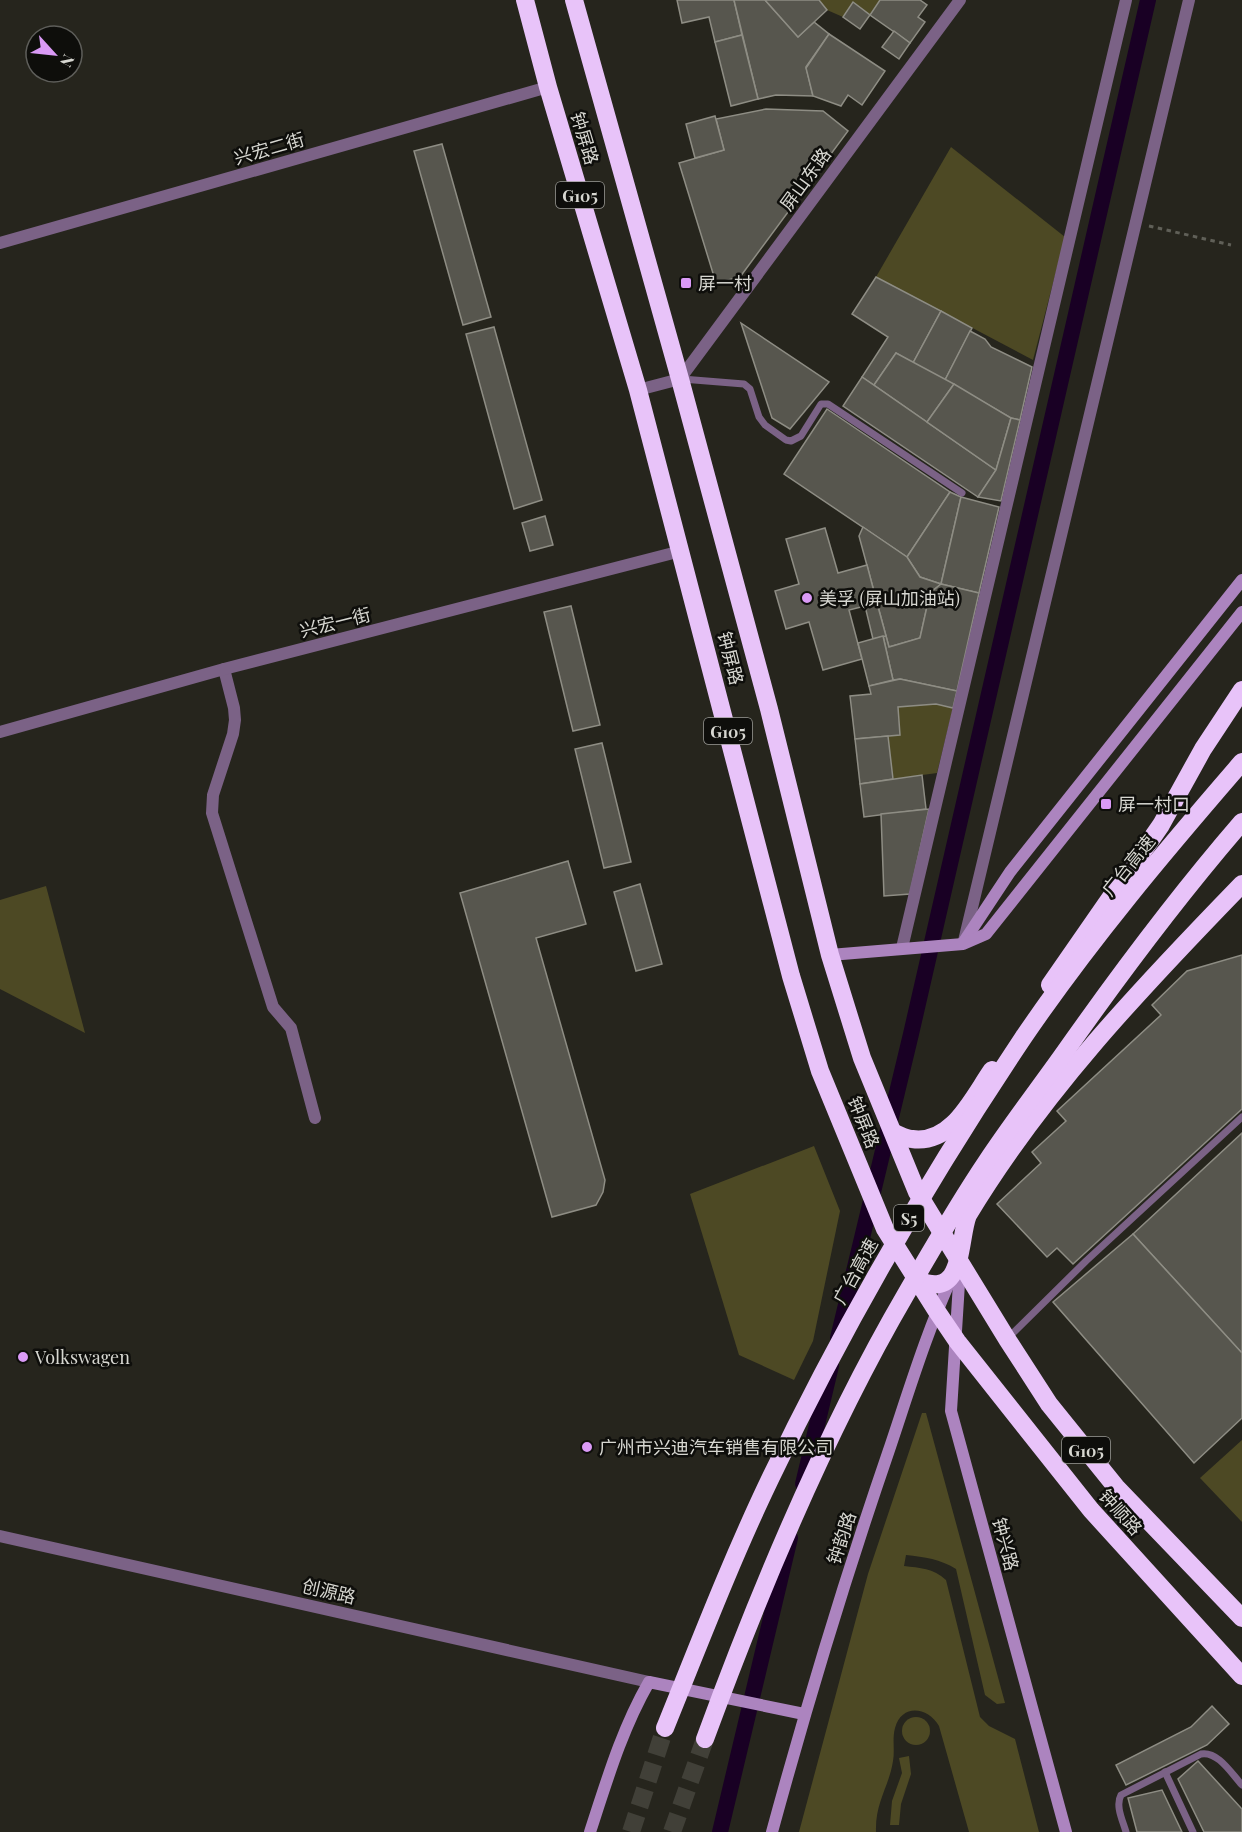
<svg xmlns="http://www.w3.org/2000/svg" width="1242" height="1832" font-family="'Playfair Display','Noto Sans SC',serif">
  <rect width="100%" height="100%" fill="#26251d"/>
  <g fill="#4d4924">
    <path d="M 819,0 L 880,0 L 870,15 L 853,2 L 843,17 L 827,10 Z"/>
    <path d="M 951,147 L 1065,237 L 1033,360 L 876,277 Z"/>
    <path d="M 936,704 L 953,708 L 937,773 L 893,779 L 888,736 L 900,735 L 898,707 Z"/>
    <path d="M 46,886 L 85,1033 L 0,989 L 0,900 Z"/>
    <path d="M 814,1146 L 840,1211 L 813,1341 L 794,1380 L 739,1355 L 690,1194 Z"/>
    <path d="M 922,1413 L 926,1413 L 1005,1703 L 997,1704 L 985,1695 L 956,1569 C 940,1559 925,1557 906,1555 L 904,1566 C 920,1568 933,1568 946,1580 L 980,1717 L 989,1726 L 1015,1739 L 1039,1832 L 969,1832 L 939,1726 C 928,1707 902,1703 895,1728 C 892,1739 895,1750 893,1761 C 889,1787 875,1802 876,1832 L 799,1832 L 868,1574 Z"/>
    <path d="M 1242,1440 L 1242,1522 L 1200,1478 Z"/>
    <circle cx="916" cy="1731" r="14"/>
    <path d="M 909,1756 L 911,1774 L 901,1804 L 899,1825 L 890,1825 L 892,1801 L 902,1773 L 899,1758 Z"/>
  </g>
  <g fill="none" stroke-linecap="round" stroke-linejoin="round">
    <g stroke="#190024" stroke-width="16">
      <path d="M 838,1338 L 911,1034 L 1148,0"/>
      <path d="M 803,1484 L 831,1366"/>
      <path d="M 720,1832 L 790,1538"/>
    </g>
  </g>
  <g fill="#57564e" stroke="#8e8d84" stroke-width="1.5">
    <path d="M 677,0 L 734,0 L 742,35 L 715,42 L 709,17 L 682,23 Z"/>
    <path d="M 734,0 L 765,0 L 798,37 L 814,22 L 829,34 L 806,67 L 813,96 L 776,95 L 758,99 Z"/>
    <path d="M 765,0 L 819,0 L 827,10 L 798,37 Z"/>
    <path d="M 880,0 L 920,0 L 927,5 L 918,17 L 925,22 L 910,43 L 870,15 Z"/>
    <path d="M 853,2 L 870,15 L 860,29 L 843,17 Z"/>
    <path d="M 894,31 L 910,43 L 899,59 L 882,47 Z"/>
    <path d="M 829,34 L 885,71 L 862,105 L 848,95 L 841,106 L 813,96 L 806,68 Z"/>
    <path d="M 742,35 L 758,99 L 731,106 L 715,42 Z"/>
    <path d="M 766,109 L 823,111 L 848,131 L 740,277 L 716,283 L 679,163 L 724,150 L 716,119 Z"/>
    <path d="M 715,116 L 724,150 L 695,158 L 686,124 Z"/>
    <path d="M 442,144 L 491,317 L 463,325 L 414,151 Z"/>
    <path d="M 876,277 L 941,311 L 913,363 L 896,353 L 874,385 L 862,377 L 888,337 L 852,314 Z"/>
    <path d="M 941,311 L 972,328 L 945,380 L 913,363 Z"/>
    <path d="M 741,323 L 829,382 L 790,429 L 772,418 Z"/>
    <path d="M 494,327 L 542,500 L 514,509 L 466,334 Z"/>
    <path d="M 970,331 L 985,339 L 991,347 L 1032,367 L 1020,420 L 1011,418 L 945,380 Z"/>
    <path d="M 896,353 L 954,384 L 927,422 L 874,385 Z"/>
    <path d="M 862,377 L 996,470 L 978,497 L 843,406 Z"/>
    <path d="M 954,384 L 1011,418 L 996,470 L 927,422 Z"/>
    <path d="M 827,409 L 950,492 L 907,557 L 784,474 Z"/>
    <path d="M 1011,418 L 1020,420 L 1001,501 L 978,497 L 996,470 Z"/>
    <path d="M 950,492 L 961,497 L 941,584 L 920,577 L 907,557 Z"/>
    <path d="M 961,497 L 999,507 L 979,593 L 941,584 Z"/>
    <path d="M 545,516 L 553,545 L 530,551 L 522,523 Z"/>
    <path d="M 863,527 L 907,557 L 920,577 L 941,584 L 930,593 L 920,638 L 889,647 L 859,536 Z"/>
    <path d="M 825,528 L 838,573 L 867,565 L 877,603 L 849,610 L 862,659 L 823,670 L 809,622 L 786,629 L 775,591 L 799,584 L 786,539 Z"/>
    <path d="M 941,584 L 979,593 L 957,691 L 900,679 L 893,680 L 883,636 L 886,636 L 889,647 L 920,638 L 930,593 Z"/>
    <path d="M 877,603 L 886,636 L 873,639 L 865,606 Z"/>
    <path d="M 571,606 L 600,725 L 573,731 L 544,612 Z"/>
    <path d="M 883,636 L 893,680 L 869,686 L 858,643 Z"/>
    <path d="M 900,679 L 957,691 L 953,708 L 936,704 L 898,707 L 900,735 L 855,739 L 850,696 L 871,694 L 869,686 Z"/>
    <path d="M 888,736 L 893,779 L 860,784 L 855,739 Z"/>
    <path d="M 602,743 L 631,862 L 604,868 L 575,749 Z"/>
    <path d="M 922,775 L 926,809 L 864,817 L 860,784 Z"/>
    <path d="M 929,809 L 910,894 L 884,896 L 881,814 Z"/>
    <path d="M 568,861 L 586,924 L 536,938 L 605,1180 L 603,1192 L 596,1205 L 552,1217 L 460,893 Z"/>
    <path d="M 640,884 L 662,964 L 636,971 L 614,892 Z"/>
    <path d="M 1242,955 L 1242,1109 L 1073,1264 L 1057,1248 L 1047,1257 L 997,1204 L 1041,1163 L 1032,1152 L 1066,1121 L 1057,1111 L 1161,1015 L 1152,1005 L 1187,971 Z"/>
    <path d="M 1242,1133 L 1242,1353 L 1133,1234 Z"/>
    <path d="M 1133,1234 L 1242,1353 L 1242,1418 L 1194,1463 L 1053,1302 Z"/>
    <path d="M 1212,1706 L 1229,1724 L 1207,1745 L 1126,1785 L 1116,1765 L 1191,1727 Z"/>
    <path d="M 1198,1761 L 1242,1809 L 1242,1832 L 1204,1832 L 1178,1779 Z"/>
    <path d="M 1162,1790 L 1182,1832 L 1137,1832 L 1128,1798 Z"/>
  </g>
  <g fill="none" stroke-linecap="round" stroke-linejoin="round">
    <g stroke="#414038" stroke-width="18" stroke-dasharray="18 9" stroke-linecap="butt">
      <path d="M 631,1832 L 665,1728"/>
      <path d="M 672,1832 L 705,1739"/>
    </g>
    <path stroke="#606058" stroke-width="3" stroke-dasharray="4.5 4.5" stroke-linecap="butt" d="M 1149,226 L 1231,245"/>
    <g stroke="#7b6286" stroke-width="7">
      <path d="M 682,379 L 744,384 L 750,389 L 759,417 L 765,425 L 786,440 L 791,441 L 801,436 L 821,404 L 828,404 L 962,493"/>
      <path d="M 1009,1337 L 1086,1261 L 1242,1117"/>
      <path d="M 1165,1772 L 1193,1832"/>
      <path d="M 1126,1832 C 1123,1821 1115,1806 1121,1795 L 1201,1754 C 1218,1751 1231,1773 1242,1785"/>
    </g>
    <g stroke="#7b6286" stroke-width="12">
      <path d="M 0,243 L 548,87"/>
      <path d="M 638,390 L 680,379 L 960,0"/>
      <path d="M 224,669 L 234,708 L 235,720 L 233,734 L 213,795 L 212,813 L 273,1007 L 291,1028 L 315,1118"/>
      <path d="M 0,732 L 224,669 L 681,551"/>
      <path d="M 964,941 L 1189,0"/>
      <path d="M 902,948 L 1126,0"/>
      <path d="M 0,1536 L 649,1682"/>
    </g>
    <g stroke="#ac84bf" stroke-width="12">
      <path d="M 963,943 L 1010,872 L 1242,580"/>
      <path d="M 830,955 L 963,944 L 986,934 L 1242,612"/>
      <path d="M 960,1267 L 951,1411 L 1066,1832"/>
      <path d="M 590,1832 C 607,1780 622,1729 649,1682 L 804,1714"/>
      <path d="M 772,1832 C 807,1704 845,1578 888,1453 C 908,1394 926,1333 952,1277"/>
    </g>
    <g stroke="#e8c3f9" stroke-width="18">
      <path d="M 525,0 L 548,87 L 638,390 L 791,976 L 820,1071 L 885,1229 L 936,1310 L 957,1341 L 1091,1510 L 1242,1676"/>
      <path d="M 574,0 L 680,379 L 769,709 L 830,955 L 862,1058 L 917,1192 L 1007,1339 L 1049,1404 L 1116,1487 L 1242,1618"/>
      <path d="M 1050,985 L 1161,825 L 1203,749 L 1242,690"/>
      <path d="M 894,1133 C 900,1135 906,1139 912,1139 C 952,1145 973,1097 992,1070"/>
      <path d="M 918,1280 C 965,1301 958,1240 968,1215 C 1043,1091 1142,987 1242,884"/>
    </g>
    <g stroke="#e8c3f9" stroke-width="18">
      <path d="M 665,1728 C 699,1644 732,1558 771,1477 C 844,1325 929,1178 1023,1038 C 1089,941 1165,851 1242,762"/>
      <path d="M 705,1739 C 760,1589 826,1431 906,1294 C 932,1249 958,1204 987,1161 C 1011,1125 1037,1091 1062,1056 C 1119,975 1178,896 1242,822"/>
    </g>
  </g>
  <g fill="#da9af6" stroke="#0e0e0b" stroke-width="2">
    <rect x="680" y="277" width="12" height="12" rx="3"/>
    <circle cx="807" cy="598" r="6"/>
    <rect x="1100" y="798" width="12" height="12" rx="3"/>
    <circle cx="23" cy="1357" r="6"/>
    <circle cx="587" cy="1447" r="6"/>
  </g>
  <g text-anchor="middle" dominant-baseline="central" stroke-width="5" stroke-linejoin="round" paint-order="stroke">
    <g fill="#0e0e0b" stroke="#9b9b96" stroke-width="1.5">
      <rect x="556" y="182" width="48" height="26" rx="4.5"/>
      <rect x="704" y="718" width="48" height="26" rx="4.5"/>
      <rect x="894" y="1205" width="30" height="26" rx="4.5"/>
      <rect x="1062" y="1437" width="48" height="26" rx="4.5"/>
    </g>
    <g font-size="16" font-weight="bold" fill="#d7d7d1">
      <text x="580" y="195">G105</text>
      <text x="728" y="731">G105</text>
      <text x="909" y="1218">S5</text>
      <text x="1086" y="1450">G105</text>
    </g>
    <g font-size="18" fill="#d7d7d1" stroke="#0e0e0b">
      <text transform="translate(585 138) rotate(73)">钟屏路</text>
      <text transform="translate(269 148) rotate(-16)">兴宏二街</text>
      <text transform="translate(805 179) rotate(-54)">屏山东路</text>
      <text transform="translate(335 622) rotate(-14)">兴宏一街</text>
      <text transform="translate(731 658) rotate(76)">钟屏路</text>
      <text transform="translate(1128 865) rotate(-51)">广台高速</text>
      <text transform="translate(864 1122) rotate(68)">钟屏路</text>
      <text transform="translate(855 1271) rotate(-61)">广台高速</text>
      <text transform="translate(1121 1512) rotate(48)">钟顺路</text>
      <text transform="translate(841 1538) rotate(-72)">钟韵路</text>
      <text transform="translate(1006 1544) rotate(75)">钟兴路</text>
      <text transform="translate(329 1591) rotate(13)">创源路</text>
    </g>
    <g font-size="18" fill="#d7d7d1" stroke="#0e0e0b" text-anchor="start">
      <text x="698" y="283">屏一村</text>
      <text x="819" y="598">美孚 (屏山加油站)</text>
      <text x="1118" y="804">屏一村口</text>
      <text x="35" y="1357">Volkswagen</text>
      <text x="599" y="1447">广州市兴迪汽车销售有限公司</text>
    </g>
  </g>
  <g transform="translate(54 54) rotate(117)"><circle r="28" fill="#0e0e0b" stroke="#5e5e5a" stroke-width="1.5"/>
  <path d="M0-4.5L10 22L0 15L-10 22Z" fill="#da9af6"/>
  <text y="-9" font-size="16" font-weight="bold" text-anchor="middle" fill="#d7d7d1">N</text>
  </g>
</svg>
